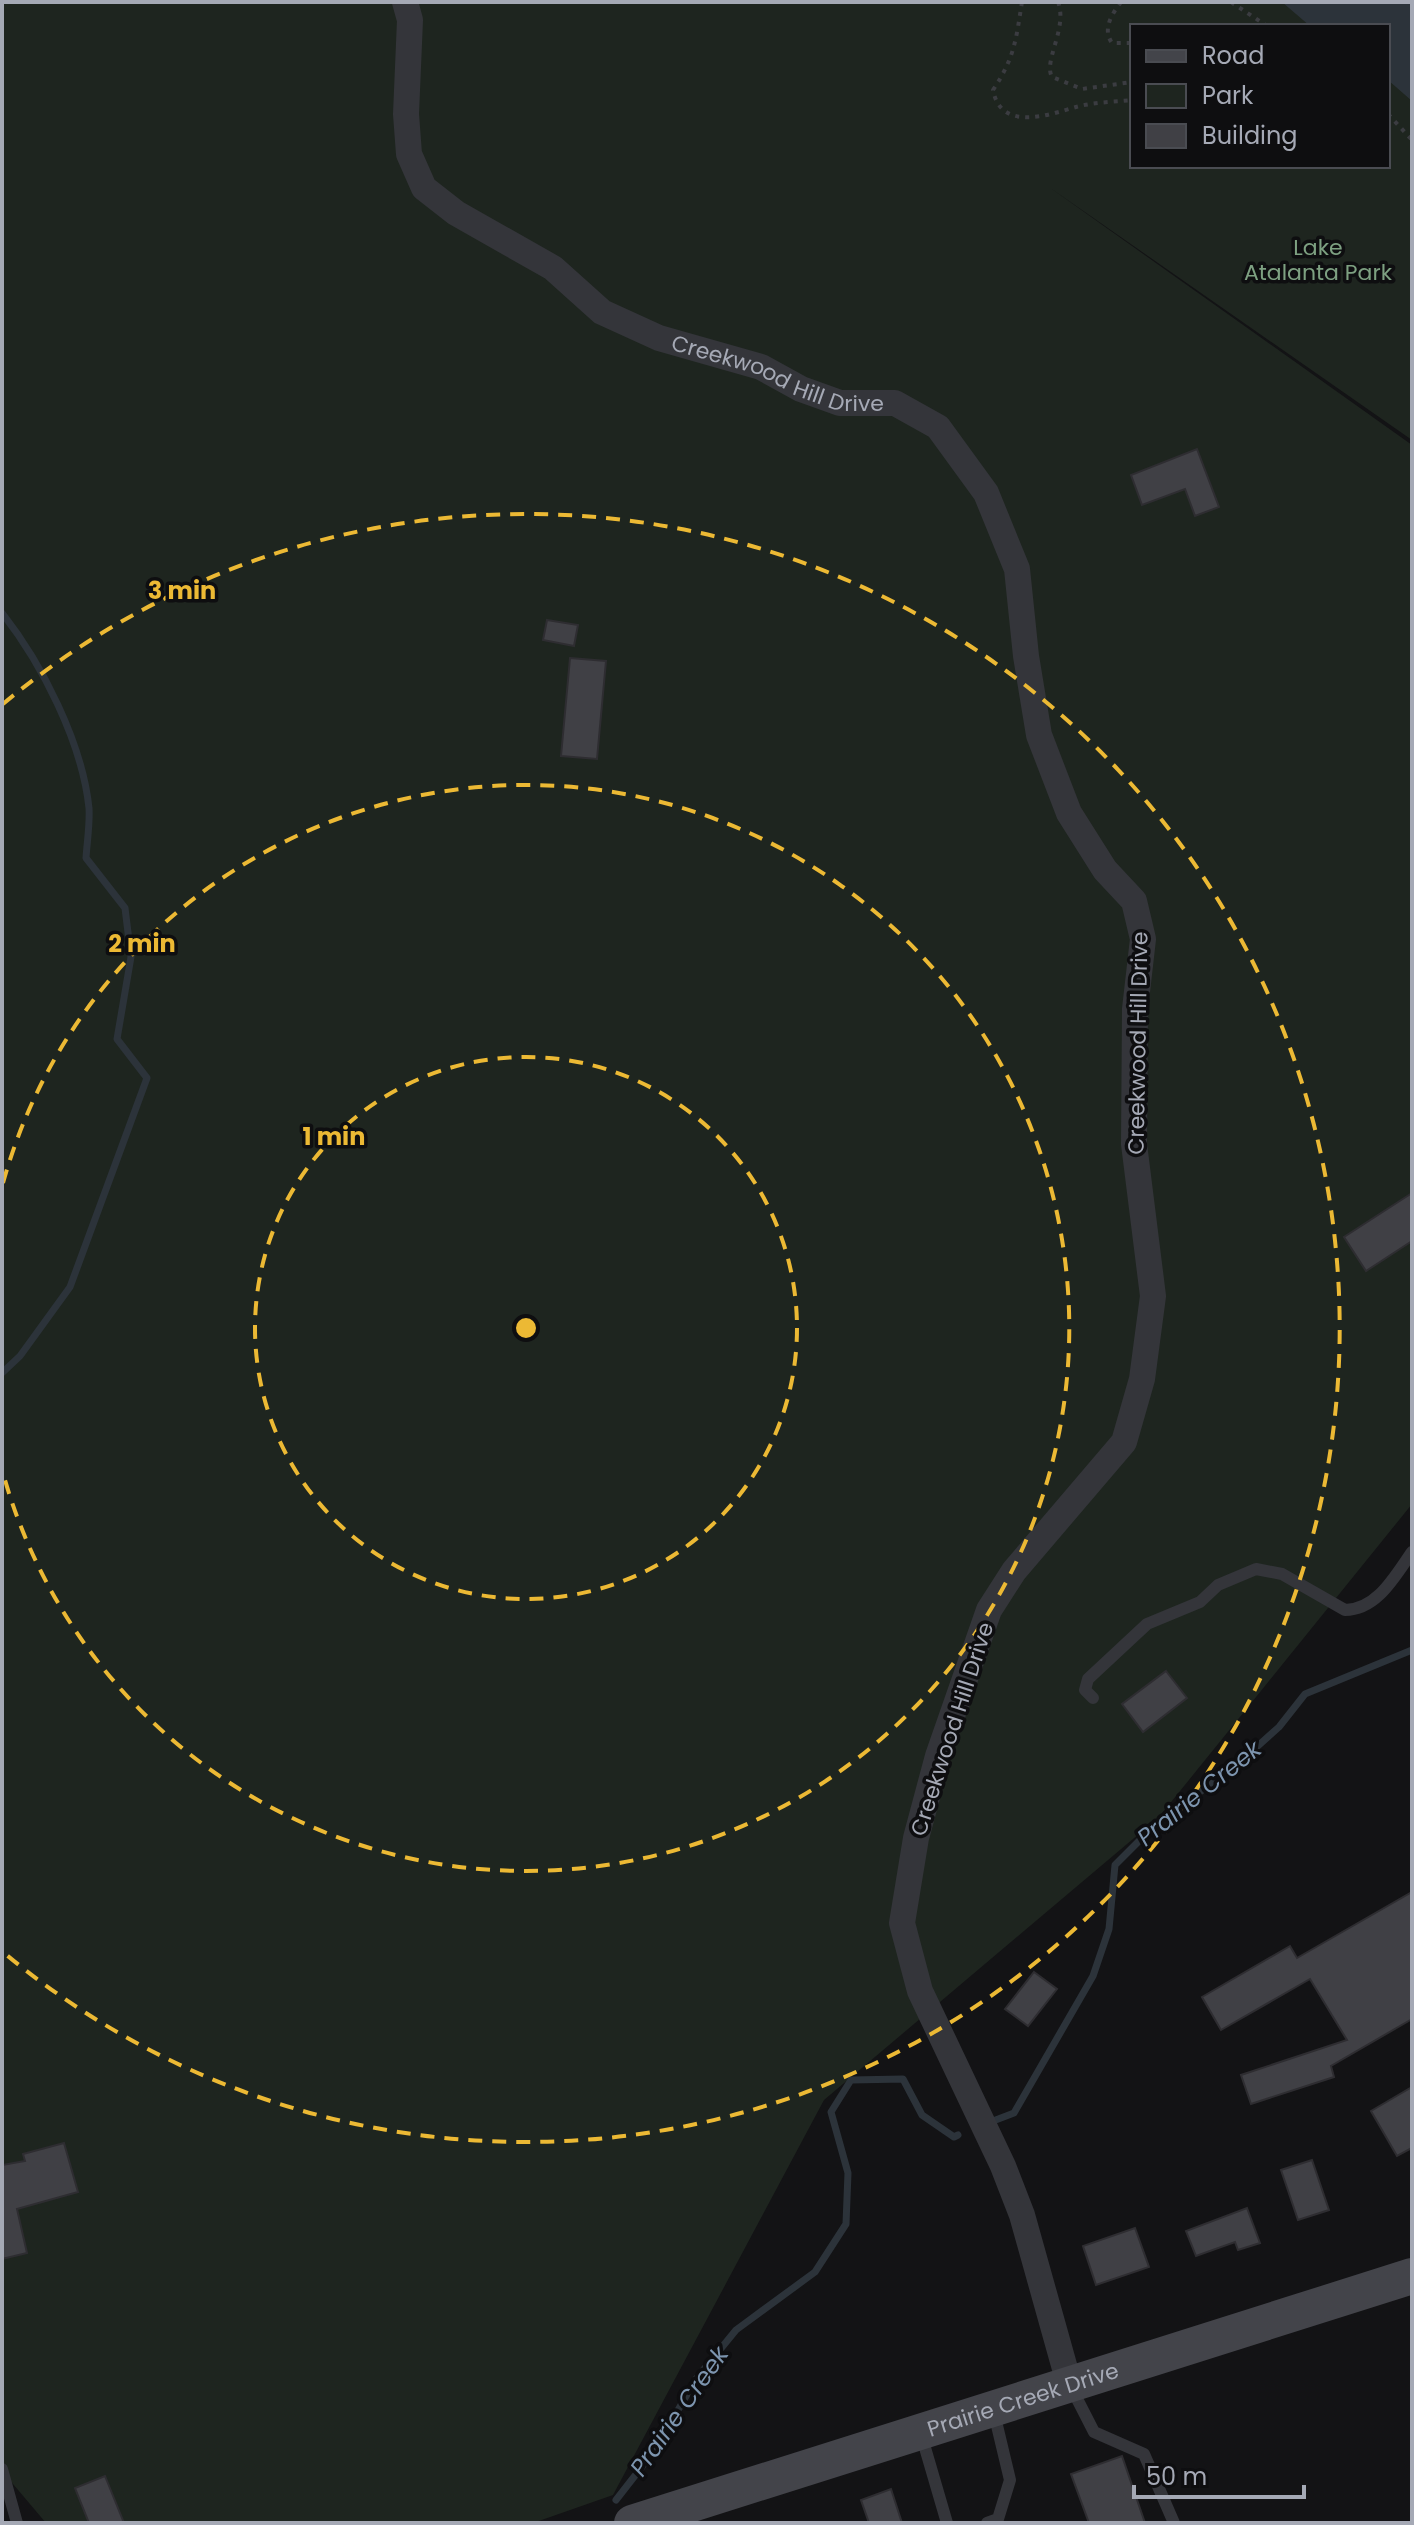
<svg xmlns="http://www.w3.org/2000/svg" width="1414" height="2525" font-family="Poppins,sans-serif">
  <rect width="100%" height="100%" fill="#131315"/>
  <path fill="#1e251f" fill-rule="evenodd" d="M 2,2 L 1412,2 L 1412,440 L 1049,187 L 1412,445 L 1412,1504 L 1159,1817 L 824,2100 L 613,2495 L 533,2523 L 46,2523 L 2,2471 ZM 1132,26 L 1388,26 L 1388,166 L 1132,166 Z"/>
  <path fill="#2c333a" d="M 1282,2 L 1412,2 L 1412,101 L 1388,80 L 1388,26 L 1310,26 Z"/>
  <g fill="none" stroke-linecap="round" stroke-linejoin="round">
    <g stroke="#2c333a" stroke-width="7">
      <path d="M 2,613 C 42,664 82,742 89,808 C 90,824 87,842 86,858 L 125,908 L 131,957 L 117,1039 L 147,1078 L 70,1287 L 20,1356 L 2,1373"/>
      <path d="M 993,2121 L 1014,2113 L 1093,1976 L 1109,1929 L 1115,1865 L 1160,1820 L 1231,1770 L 1279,1727 L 1305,1694 L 1412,1650"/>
      <path d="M 616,2500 L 655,2450 L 696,2379 L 736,2330 L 815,2272 L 846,2224 L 848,2173 L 831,2112 L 851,2080 L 903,2079 L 922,2115 L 954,2137 L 958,2135"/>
    </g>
  </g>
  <g fill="#404045" stroke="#2e2d31" stroke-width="2">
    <path d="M 1197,449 L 1219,507 L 1195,516 L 1185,489 L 1142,505 L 1131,475 Z"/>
    <path d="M 547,620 L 578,625 L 574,646 L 543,640 Z"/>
    <path d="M 570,658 L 606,661 L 597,759 L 561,756 Z"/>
    <path d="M 1412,1193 L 1412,1241 L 1366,1271 L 1344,1237 Z"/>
    <path d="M 1166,1671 L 1187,1698 L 1143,1732 L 1122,1704 Z"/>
    <path d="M 1412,1892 L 1412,2019 L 1331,2066 L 1334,2077 L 1251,2104 L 1241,2075 L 1347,2040 L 1310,1979 L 1221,2030 L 1202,1997 L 1290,1946 L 1297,1958 Z"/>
    <path d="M 1034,1972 L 1057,1989 L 1028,2026 L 1005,2009 Z"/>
    <path d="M 1412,2087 L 1412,2148 L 1397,2156 L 1371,2111 Z"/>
    <path d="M 64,2143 L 78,2192 L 17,2209 L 27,2253 L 2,2259 L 2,2165 L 25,2161 L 23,2154 Z"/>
    <path d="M 1312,2160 L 1329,2210 L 1298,2220 L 1281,2170 Z"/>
    <path d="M 1247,2208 L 1260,2243 L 1238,2250 L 1235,2242 L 1196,2256 L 1186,2231 Z"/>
    <path d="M 1135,2228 L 1149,2267 L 1096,2285 L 1083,2246 Z"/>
    <path d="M 1122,2456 L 1145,2523 L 1089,2523 L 1071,2474 Z"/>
    <path d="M 105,2476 L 124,2523 L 89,2523 L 75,2488 Z"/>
    <path d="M 891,2489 L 902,2523 L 869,2523 L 861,2500 Z"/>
  </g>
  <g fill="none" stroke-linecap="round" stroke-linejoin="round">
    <g stroke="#3b3c41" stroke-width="4" stroke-dasharray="4 6" stroke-linecap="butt">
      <path d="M 1022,2 C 1016,39 1015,57 993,90 C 1001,133 1051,114 1076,107 C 1094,102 1114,102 1132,100"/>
      <path d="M 1058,2 C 1068,28 1043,61 1052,77 L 1082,89 L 1132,82"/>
      <path d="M 1121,2 C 1112,14 1102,29 1112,43 L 1132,43"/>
      <path d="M 1231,2 L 1267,26"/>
      <path d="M 1388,114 L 1412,140"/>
    </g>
    <g stroke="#34353a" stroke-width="12">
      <path d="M 1093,1698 L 1085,1690 L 1088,1679 L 1147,1624 L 1200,1602 L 1218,1585 L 1256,1569 L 1282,1574 L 1345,1610 C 1377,1610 1395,1576 1412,1552"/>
      <path d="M 1071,2387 L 1094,2432 L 1144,2454 L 1174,2523"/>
      <path d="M 921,2434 L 947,2523"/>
      <path d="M 2,2469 L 17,2523"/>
      <path d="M 987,2523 L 998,2519 L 1010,2480 L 994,2413"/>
    </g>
    <path stroke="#34353a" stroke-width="26" id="s1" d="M 405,2 L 410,20 L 406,114 L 409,154 L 424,188 L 456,213 L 553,268 L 602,312 L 659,338 L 761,367 L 801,389 L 840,403 L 895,403 L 938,427 L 986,493 L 1017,569 L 1026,656 L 1039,735 L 1069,813 L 1105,870 L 1134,901 L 1143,939 L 1135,1009 L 1134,1144 L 1153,1296 L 1142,1379 L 1124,1442 L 1014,1571 L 989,1610 L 938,1756 L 916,1838 L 902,1923 L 920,1991 L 1003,2166 L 1022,2215 L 1069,2383"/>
    <path stroke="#43444a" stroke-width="36" id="s2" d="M 632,2523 L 1412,2276"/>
  </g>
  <g fill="none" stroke="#ecb934" stroke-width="4" stroke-dasharray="14 10">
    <circle cx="526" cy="1328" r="271"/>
    <path d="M3 1183A543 543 0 1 1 3 1473"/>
    <path d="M3 704A814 814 0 1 1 3 1952"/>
  </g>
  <g text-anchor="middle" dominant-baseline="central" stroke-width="7" stroke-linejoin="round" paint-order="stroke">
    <g font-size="22" fill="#7da081" stroke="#0e0e10">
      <text x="1318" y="247">Lake<tspan x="1318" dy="25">Atalanta Park</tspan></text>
    </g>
    <g font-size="22" fill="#a5a9b5" stroke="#0e0e10">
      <text stroke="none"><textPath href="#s1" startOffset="596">Creekwood Hill Drive</textPath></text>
      <text transform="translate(1138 1043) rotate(-89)">Creekwood Hill Drive</text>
      <text transform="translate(952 1729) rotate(-72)">Creekwood Hill Drive</text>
      <text stroke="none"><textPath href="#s2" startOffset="410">Prairie Creek Drive</textPath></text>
    </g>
    <g font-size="24" font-style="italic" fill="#7d95af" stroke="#0e0e10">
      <text transform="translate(1199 1793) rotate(-39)">Prairie Creek</text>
      <text transform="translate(679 2411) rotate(-55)">Prairie Creek</text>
    </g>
  </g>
  <circle cx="526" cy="1328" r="12" fill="#ecb934" stroke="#0e0e10" stroke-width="4"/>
  <g font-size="24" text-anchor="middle" font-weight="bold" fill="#ecb934" stroke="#0e0e10" stroke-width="7" stroke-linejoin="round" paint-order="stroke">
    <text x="182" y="599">3 min</text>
    <text x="142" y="952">2 min</text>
    <text x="334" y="1145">1 min</text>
  </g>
  <rect width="1414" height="2525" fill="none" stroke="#a5a9b5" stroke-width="8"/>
  <rect x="1130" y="24" width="260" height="144" fill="#0e0e10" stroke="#4a4c52" stroke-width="2"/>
  <rect x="1146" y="50" width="40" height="12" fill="#43444a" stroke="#4a4c52" stroke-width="2"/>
  <text x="1202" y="64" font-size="24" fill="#a5a9b5">Road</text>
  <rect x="1146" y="84" width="40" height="24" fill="#1e251f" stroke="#4a4c52" stroke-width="2"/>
  <text x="1202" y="104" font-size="24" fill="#a5a9b5">Park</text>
  <rect x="1146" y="124" width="40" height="24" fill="#404045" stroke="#4a4c52" stroke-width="2"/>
  <text x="1202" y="144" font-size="24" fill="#a5a9b5">Building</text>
  <path d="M1134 2485v12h170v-12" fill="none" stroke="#a5a9b5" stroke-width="4"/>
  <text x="1146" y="2485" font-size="24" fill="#a5a9b5" stroke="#0e0e10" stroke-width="6" paint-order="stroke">50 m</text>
</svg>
